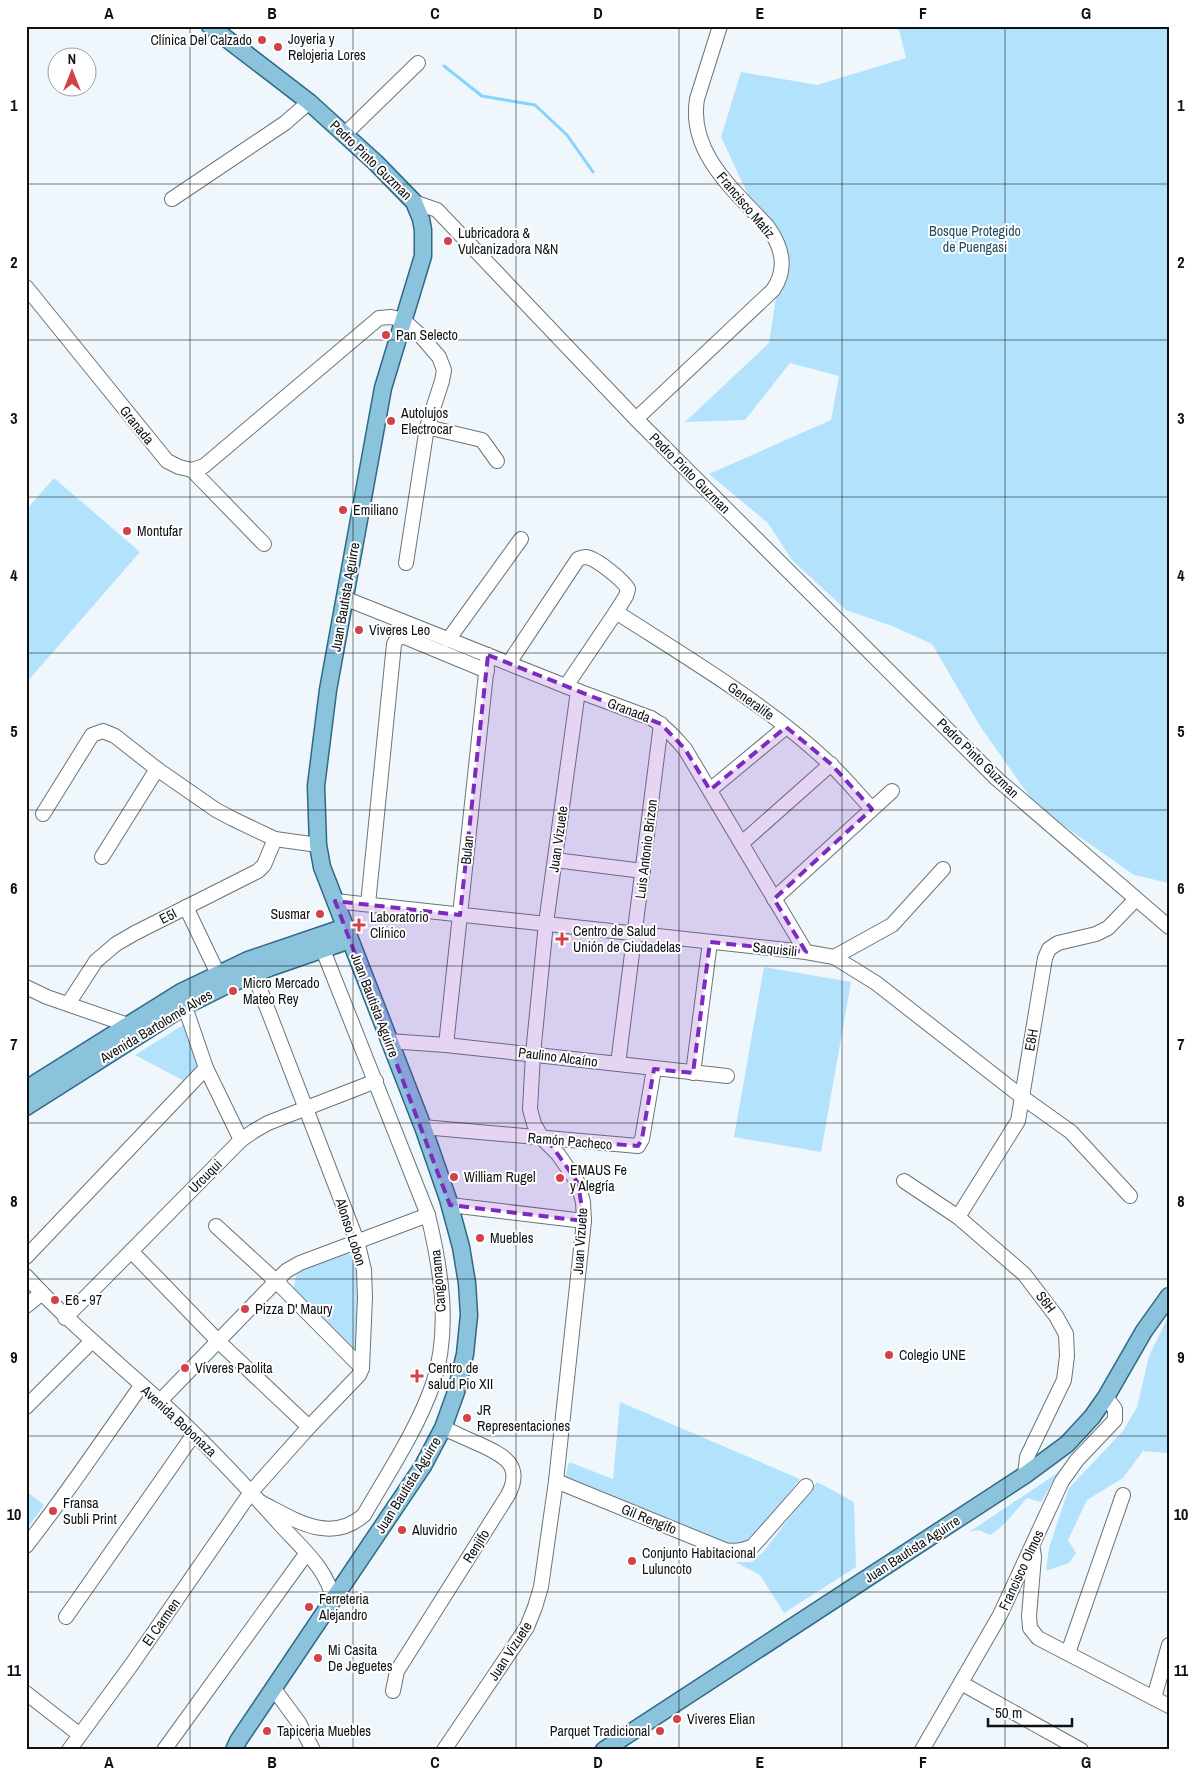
<svg xmlns="http://www.w3.org/2000/svg" width="1195" height="1776" font-family="'Archivo Narrow',sans-serif">
  <rect width="100%" height="100%" fill="#eff7fc"/>
  <g fill="#b3e2fc">
    <path d="M 898,26 L 1169,26 L 1169,883 L 1134,875 L 1037,807 L 980,726 L 932,644 L 892,626 L 846,610 L 792,560 L 768,523 L 709,474 L 831,420 L 839,376 L 790,363 L 745,420 L 685,422 L 769,343 L 782,259 L 752,203 L 721,137 L 741,72 L 817,85 L 906,58 Z"/>
    <path d="M 54,478 L 140,552 L 26,683 L 26,510 Z"/>
    <path d="M 764,967 L 851,982 L 821,1152 L 734,1137 Z"/>
    <path d="M 188,1022 L 204,1067 L 188,1083 L 135,1055 Z"/>
    <path d="M 345,1252 L 351,1255 C 363,1284 357,1326 357,1357 L 293,1290 L 297,1273 Z"/>
    <path d="M 1169,1315 L 1169,1451 L 1167,1453 L 1143,1451 L 1123,1478 L 1087,1500 L 1068,1540 L 1076,1553 L 1069,1563 L 1046,1571 L 1049,1548 L 1069,1488 L 1123,1431 L 1137,1407 L 1149,1356 Z"/>
    <path d="M 620,1402 L 800,1479 L 751,1542 L 726,1546 L 565,1478 L 569,1462 L 613,1479 Z"/>
    <path d="M 1059,1472 L 1041,1502 L 1027,1498 C 1015,1511 1005,1526 990,1535 L 979,1530 L 969,1532 Z"/>
    <path d="M 817,1482 L 854,1502 L 856,1567 L 784,1613 L 760,1575 L 735,1562 L 752,1562 L 764,1551 Z"/>
    <path d="M 26,1491 L 44,1505 L 26,1530 Z"/>
  </g>
  <g fill="none" stroke-linecap="round" stroke-linejoin="round">
    <path stroke="#86d4fc" stroke-width="3" d="M 444,66 L 482,96 L 535,105 L 567,135 L 593,172"/>
    <defs>
      <g id="minor">
        <path d="M 345,134 L 418,63"/>
        <path d="M 172,199 L 285,123 L 309,102"/>
        <path d="M 414,202 L 437,210 L 636,419 L 997,779 L 1169,927"/>
        <path d="M 26,287 L 167,461 L 179,467 L 192,470 L 264,544"/>
        <path d="M 636,419 L 773,290 C 788,268 782,247 768,227 C 735,191 688,153 697,99 L 720,26"/>
        <path d="M 427,427 L 482,440 L 497,461"/>
        <path d="M 192,470 L 204,466 L 379,318 L 391,317 L 403,320 L 420,335 L 439,357 L 444,370 L 442,381 L 427,427 L 406,563"/>
        <path d="M 344,598 L 578,691 L 651,718 C 665,726 675,737 685,749 L 806,952"/>
        <path d="M 616,612 C 689,659 766,704 830,764 C 845,778 858,794 872,809"/>
        <path d="M 448,640 L 521,539"/>
        <path d="M 509,663 L 578,559 C 580,558 584,557 586,557 C 596,558 623,580 628,589 L 626,596 L 616,612 L 566,686"/>
        <path d="M 710,790 L 786,727"/>
        <path d="M 43,814 L 92,735 L 103,731 L 115,736 L 157,769 L 216,810 L 233,819 L 275,839 L 318,845"/>
        <path d="M 742,843 L 831,764"/>
        <path d="M 102,857 L 157,769"/>
        <path d="M 555,860 L 643,871"/>
        <path d="M 774,899 L 892,791"/>
        <path d="M 335,901 L 806,952 L 834,957 L 876,983 L 1022,1097 L 1071,1132 L 1130,1196"/>
        <path d="M 368,904 L 394,644 L 399,636 L 405,637 L 487,671"/>
        <path d="M 186,907 L 218,974"/>
        <path d="M 834,957 L 892,925 L 943,869"/>
        <path d="M 26,987 L 47,997 L 128,1025"/>
        <path d="M 182,998 L 206,1068 L 241,1140"/>
        <path d="M 68,1004 L 96,961 L 116,944 L 135,933 L 258,871 L 264,865 L 275,839"/>
        <path d="M 388,1041 L 446,1045 L 727,1076"/>
        <path d="M 446,1045 L 488,655"/>
        <path d="M 618,1064 L 661,724"/>
        <path d="M 693,1073 L 710,942"/>
        <path d="M 423,1127 L 638,1146 L 642,1139 L 654,1069"/>
        <path d="M 904,1181 L 958,1217 L 1024,1274 L 1056,1316 L 1066,1334 L 1067,1356 L 1064,1380 L 1027,1457 L 1025,1475"/>
        <path d="M 450,1205 L 584,1221"/>
        <path d="M 958,1217 L 1018,1121 L 1045,958 L 1049,949 L 1058,943 L 1096,934 L 1108,928 L 1136,899"/>
        <path d="M 216,1226 L 276,1281 L 362,1368"/>
        <path d="M 131,1251 L 218,1341 L 309,1427"/>
        <path d="M 26,1257 L 206,1068"/>
        <path d="M 26,1276 C 68,1322 116,1361 162,1403 C 203,1440 241,1481 278,1522 C 298,1545 329,1569 333,1601"/>
        <path d="M 26,1306 L 42,1293"/>
        <path d="M 65,1318 L 241,1140 L 254,1131 L 268,1123 L 376,1081"/>
        <path d="M 160,1401 L 286,1271 L 300,1263 L 428,1215"/>
        <path d="M 26,1407 L 92,1341"/>
        <path d="M 556,1481 L 725,1550 C 735,1552 743,1551 753,1546 L 806,1486"/>
        <path d="M 260,1502 C 294,1519 329,1545 364,1515 C 388,1473 417,1430 433,1384 C 451,1329 441,1269 428,1215 L 319,940"/>
        <path d="M 26,1546 C 67,1494 103,1439 141,1386"/>
        <path d="M 1033,1550 L 1034,1557 L 1029,1616 L 1030,1628 L 1038,1638 L 1169,1706"/>
        <path d="M 66,1617 L 194,1434"/>
        <path d="M 1068,1653 L 1123,1495"/>
        <path d="M 961,1683 L 1081,1750"/>
        <path d="M 274,1689 L 299,1723 L 313,1750"/>
        <path d="M 393,1691 L 397,1671 L 508,1495 C 524,1465 503,1455 479,1444 C 467,1439 455,1433 443,1428"/>
        <path d="M 26,1693 L 80,1735"/>
        <path d="M 1154,1698 L 1169,1645"/>
        <path d="M 69,1750 L 132,1664 L 251,1492 L 309,1427 L 359,1375 L 362,1368 L 365,1297 L 364,1270 L 357,1241 L 254,974"/>
        <path d="M 164,1750 L 306,1554"/>
        <path d="M 444,1750 L 527,1627 L 535,1607 L 541,1587 L 556,1481 L 584,1221 L 583,1202 L 578,1183 L 558,1154 L 542,1138 L 534,1124 L 530,1109 L 533,1054 L 546,923 L 578,691"/>
        <path d="M 922,1750 L 1000,1615 L 1062,1481 L 1077,1460 L 1115,1420 L 1115,1409 L 1106,1397"/>
      </g>
      <g id="major">
        <path d="M 210,26 L 309,102 L 376,163 L 414,202 L 421,219 L 423,230 L 423,256 L 383,388 L 328,690 L 316,786 L 318,845 L 322,867 L 423,1127 L 448,1199 L 461,1247 L 467,1283 L 469,1315 L 465,1354 L 456,1392 L 443,1428 L 423,1466 L 238,1741 L 234,1750"/>
        <path d="M 26,1089 L 181,992 L 248,960 L 345,927"/>
        <path d="M 26,1107 L 185,1006 L 223,987 L 269,968 L 350,940"/>
        <path d="M 604,1750 L 1025,1475 L 1067,1444 L 1092,1417 L 1106,1397 L 1144,1331 L 1169,1296"/>
      </g>
    </defs>
    <use href="#minor" stroke="#6c7478" stroke-width="16"/>
    <use href="#major" stroke="#2e6a86" stroke-width="19"/>
    <use href="#minor" stroke="#fff" stroke-width="14"/>
    <use href="#major" stroke="#8bc2dc" stroke-width="16"/>
  </g>
  <path fill="#7b2cbf" fill-opacity="0.2" stroke="#7b2cbf" stroke-width="4" stroke-dasharray="10 6" stroke-linejoin="round" d="M 488,655 L 661,724 L 685,749 L 710,790 L 786,727 L 831,764 L 872,809 L 774,899 L 806,952 L 710,942 L 693,1073 L 654,1069 L 642,1139 L 638,1146 L 547,1139 L 578,1183 L 584,1221 L 450,1205 L 335,901 L 460,915 Z"/>
  <path fill="none" stroke="#0f1214" stroke-width="1" stroke-opacity="0.55" d="M 190,26 L 190,1750M 353,26 L 353,1750M 516,26 L 516,1750M 679,26 L 679,1750M 842,26 L 842,1750M 1005,26 L 1005,1750M 26,184 L 1169,184M 26,340 L 1169,340M 26,497 L 1169,497M 26,653 L 1169,653M 26,810 L 1169,810M 26,966 L 1169,966M 26,1123 L 1169,1123M 26,1279 L 1169,1279M 26,1436 L 1169,1436M 26,1592 L 1169,1592"/>
  <g fill="#d24249" stroke="#fff" stroke-width="2">
    <circle cx="262" cy="40" r="5"/>
    <circle cx="278" cy="47" r="5"/>
    <circle cx="448" cy="241" r="5"/>
    <circle cx="386" cy="335" r="5"/>
    <circle cx="391" cy="421" r="5"/>
    <circle cx="343" cy="510" r="5"/>
    <circle cx="127" cy="531" r="5"/>
    <circle cx="359" cy="630" r="5"/>
    <circle cx="320" cy="914" r="5"/>
    <path d="M356.5 917.5h5v5h5v5h-5v5h-5v-5h-5v-5h5z"/>
    <path d="M559.5 931.5h5v5h5v5h-5v5h-5v-5h-5v-5h5z"/>
    <circle cx="233" cy="991" r="5"/>
    <circle cx="454" cy="1177" r="5"/>
    <circle cx="560" cy="1178" r="5"/>
    <circle cx="480" cy="1238" r="5"/>
    <circle cx="55" cy="1300" r="5"/>
    <circle cx="245" cy="1309" r="5"/>
    <circle cx="889" cy="1355" r="5"/>
    <circle cx="185" cy="1368" r="5"/>
    <path d="M414.5 1368.5h5v5h5v5h-5v5h-5v-5h-5v-5h5z"/>
    <circle cx="467" cy="1418" r="5"/>
    <circle cx="53" cy="1511" r="5"/>
    <circle cx="402" cy="1530" r="5"/>
    <circle cx="632" cy="1561" r="5"/>
    <circle cx="309" cy="1607" r="5"/>
    <circle cx="318" cy="1658" r="5"/>
    <circle cx="677" cy="1719" r="5"/>
    <circle cx="267" cy="1731" r="5"/>
    <circle cx="660" cy="1731" r="5"/>
  </g>
  <g text-anchor="middle" dominant-baseline="central" stroke-width="4" stroke-linejoin="round" paint-order="stroke">
    <g font-size="14" fill="#0f1214" stroke="#fff" text-anchor="start">
      <text x="288" y="39">Joyeria y<tspan x="288" dy="16">Relojeria Lores</tspan></text>
      <text x="252" y="40" text-anchor="end">Clínica Del Calzado</text>
      <text x="458" y="233">Lubricadora &amp;<tspan x="458" dy="16">Vulcanizadora N&amp;N</tspan></text>
      <text x="396" y="335">Pan Selecto</text>
      <text x="401" y="413">Autolujos<tspan x="401" dy="16">Electrocar</tspan></text>
      <text x="353" y="510">Emiliano</text>
      <text x="137" y="531">Montufar</text>
      <text x="369" y="630">Viveres Leo</text>
      <text x="310" y="914" text-anchor="end">Susmar</text>
      <text x="370" y="917">Laboratorio<tspan x="370" dy="16">Clínico</tspan></text>
      <text x="573" y="931">Centro de Salud<tspan x="573" dy="16">Unión de Ciudadelas</tspan></text>
      <text x="243" y="983">Micro Mercado<tspan x="243" dy="16">Mateo Rey</tspan></text>
      <text x="570" y="1170">EMAUS Fe<tspan x="570" dy="16">y Alegría</tspan></text>
      <text x="464" y="1177">William Rugel</text>
      <text x="490" y="1238">Muebles</text>
      <text x="65" y="1300">E6 - 97</text>
      <text x="255" y="1309">Pizza D' Maury</text>
      <text x="899" y="1355">Colegio UNE</text>
      <text x="195" y="1368">Víveres Paolita</text>
      <text x="428" y="1368">Centro de<tspan x="428" dy="16">salud Pio XII</tspan></text>
      <text x="477" y="1410">JR<tspan x="477" dy="16">Representaciones</tspan></text>
      <text x="63" y="1503">Fransa<tspan x="63" dy="16">Subli Print</tspan></text>
      <text x="412" y="1530">Aluvidrio</text>
      <text x="642" y="1553">Conjunto Habitacional<tspan x="642" dy="16">Luluncoto</tspan></text>
      <text x="319" y="1599">Ferreteria<tspan x="319" dy="16">Alejandro</tspan></text>
      <text x="328" y="1650">Mi Casita<tspan x="328" dy="16">De Jeguetes</tspan></text>
      <text x="687" y="1719">Viveres Elian</text>
      <text x="277" y="1731">Tapiceria Muebles</text>
      <text x="650" y="1731" text-anchor="end">Parquet Tradicional</text>
    </g>
    <g font-size="14" fill="#0f1214" stroke="#fff">
      <text transform="translate(371 160) rotate(44)">Pedro Pinto Guzman</text>
      <text transform="translate(746 205) rotate(50)">Francisco Matiz</text>
      <text transform="translate(137 425) rotate(51)">Granada</text>
      <text transform="translate(690 473) rotate(45)">Pedro Pinto Guzman</text>
      <text transform="translate(345 597) rotate(-80)">Juan Bautista Aguirre</text>
      <text transform="translate(751 701) rotate(36)">Generalife</text>
      <text transform="translate(629 710) rotate(21)">Granada</text>
      <text transform="translate(978 758) rotate(44)">Pedro Pinto Guzman</text>
      <text transform="translate(558 839) rotate(-82)">Juan Vizuete</text>
      <text transform="translate(646 849) rotate(-83)">Luis Antonio Brizon</text>
      <text transform="translate(467 850) rotate(-84)">Bulan</text>
      <text transform="translate(168 916) rotate(-27)">E5I</text>
      <text transform="translate(775 949) rotate(6)">Saquisili</text>
      <text transform="translate(375 1005) rotate(69)">Juan Bautista Aguirre</text>
      <text transform="translate(156 1026) rotate(-31)">Avenida Bartolomé Alves</text>
      <text transform="translate(1031 1040) rotate(-80)">E8H</text>
      <text transform="translate(558 1057) rotate(7)">Paulino Alcaíno</text>
      <text transform="translate(570 1141) rotate(5)">Ramón Pacheco</text>
      <text transform="translate(205 1176) rotate(-45)">Urcuqui</text>
      <text transform="translate(351 1232) rotate(72)">Alonso Lobon</text>
      <text transform="translate(580 1241) rotate(-86)">Juan Vizuete</text>
      <text transform="translate(438 1281) rotate(-95)">Cangonama</text>
      <text transform="translate(1046 1302) rotate(53)">S6H</text>
      <text transform="translate(179 1421) rotate(43)">Avenida Bobonaza</text>
      <text transform="translate(408 1485) rotate(-58)">Juan Bautista Aguirre</text>
      <text transform="translate(649 1519) rotate(22)">Gil Rengifo</text>
      <text transform="translate(476 1546) rotate(-58)">Renjifo</text>
      <text transform="translate(912 1549) rotate(-33)">Juan Bautista Aguirre</text>
      <text transform="translate(1021 1570) rotate(-65)">Francisco Olmos</text>
      <text transform="translate(161 1622) rotate(-55)">El Carmen</text>
      <text transform="translate(510 1651) rotate(-57)">Juan Vizuete</text>
    </g>
    <g font-size="14" fill="#214c61" stroke="#fff">
      <text x="975" y="231">Bosque Protegido<tspan x="975" dy="16">de Puengasi</tspan></text>
    </g>
  </g>
  <rect width="1195" height="1776" fill="none" stroke="#ffffff" stroke-width="55"/>
  <g transform="translate(72 72)"><circle r="24" fill="#ffffff" stroke="#9fa0a1"/>
  <path d="M0-4L9 19L0 12L-9 19Z" fill="#d24249"/>
  <text y="-8" font-size="14" font-weight="bold" text-anchor="middle" fill="#0f1214">N</text>
  </g>
  <path d="M988 1718v8h84v-8" fill="none" stroke="#0f1214" stroke-width="2.5"/>
  <text x="995" y="1718" font-size="15" fill="#0f1214" stroke="#ffffff" stroke-width="4" paint-order="stroke">50 m</text>
  <rect x="28" y="28" width="1140" height="1720" fill="none" stroke="#0f1214" stroke-width="2"/>
  <g font-size="16" text-anchor="middle" font-weight="bold" fill="#0f1214">
    <text x="109" y="19">A</text>
    <text x="272" y="19">B</text>
    <text x="435" y="19">C</text>
    <text x="598" y="19">D</text>
    <text x="760" y="19">E</text>
    <text x="923" y="19">F</text>
    <text x="1086" y="19">G</text>
    <text x="14" y="111">1</text>
    <text x="1181" y="111">1</text>
    <text x="14" y="268">2</text>
    <text x="1181" y="268">2</text>
    <text x="14" y="424">3</text>
    <text x="1181" y="424">3</text>
    <text x="14" y="581">4</text>
    <text x="1181" y="581">4</text>
    <text x="14" y="737">5</text>
    <text x="1181" y="737">5</text>
    <text x="14" y="894">6</text>
    <text x="1181" y="894">6</text>
    <text x="14" y="1050">7</text>
    <text x="1181" y="1050">7</text>
    <text x="14" y="1207">8</text>
    <text x="1181" y="1207">8</text>
    <text x="14" y="1363">9</text>
    <text x="1181" y="1363">9</text>
    <text x="14" y="1520">10</text>
    <text x="1181" y="1520">10</text>
    <text x="14" y="1676">11</text>
    <text x="1181" y="1676">11</text>
    <text x="109" y="1768">A</text>
    <text x="272" y="1768">B</text>
    <text x="435" y="1768">C</text>
    <text x="598" y="1768">D</text>
    <text x="760" y="1768">E</text>
    <text x="923" y="1768">F</text>
    <text x="1086" y="1768">G</text>
  </g>
</svg>
